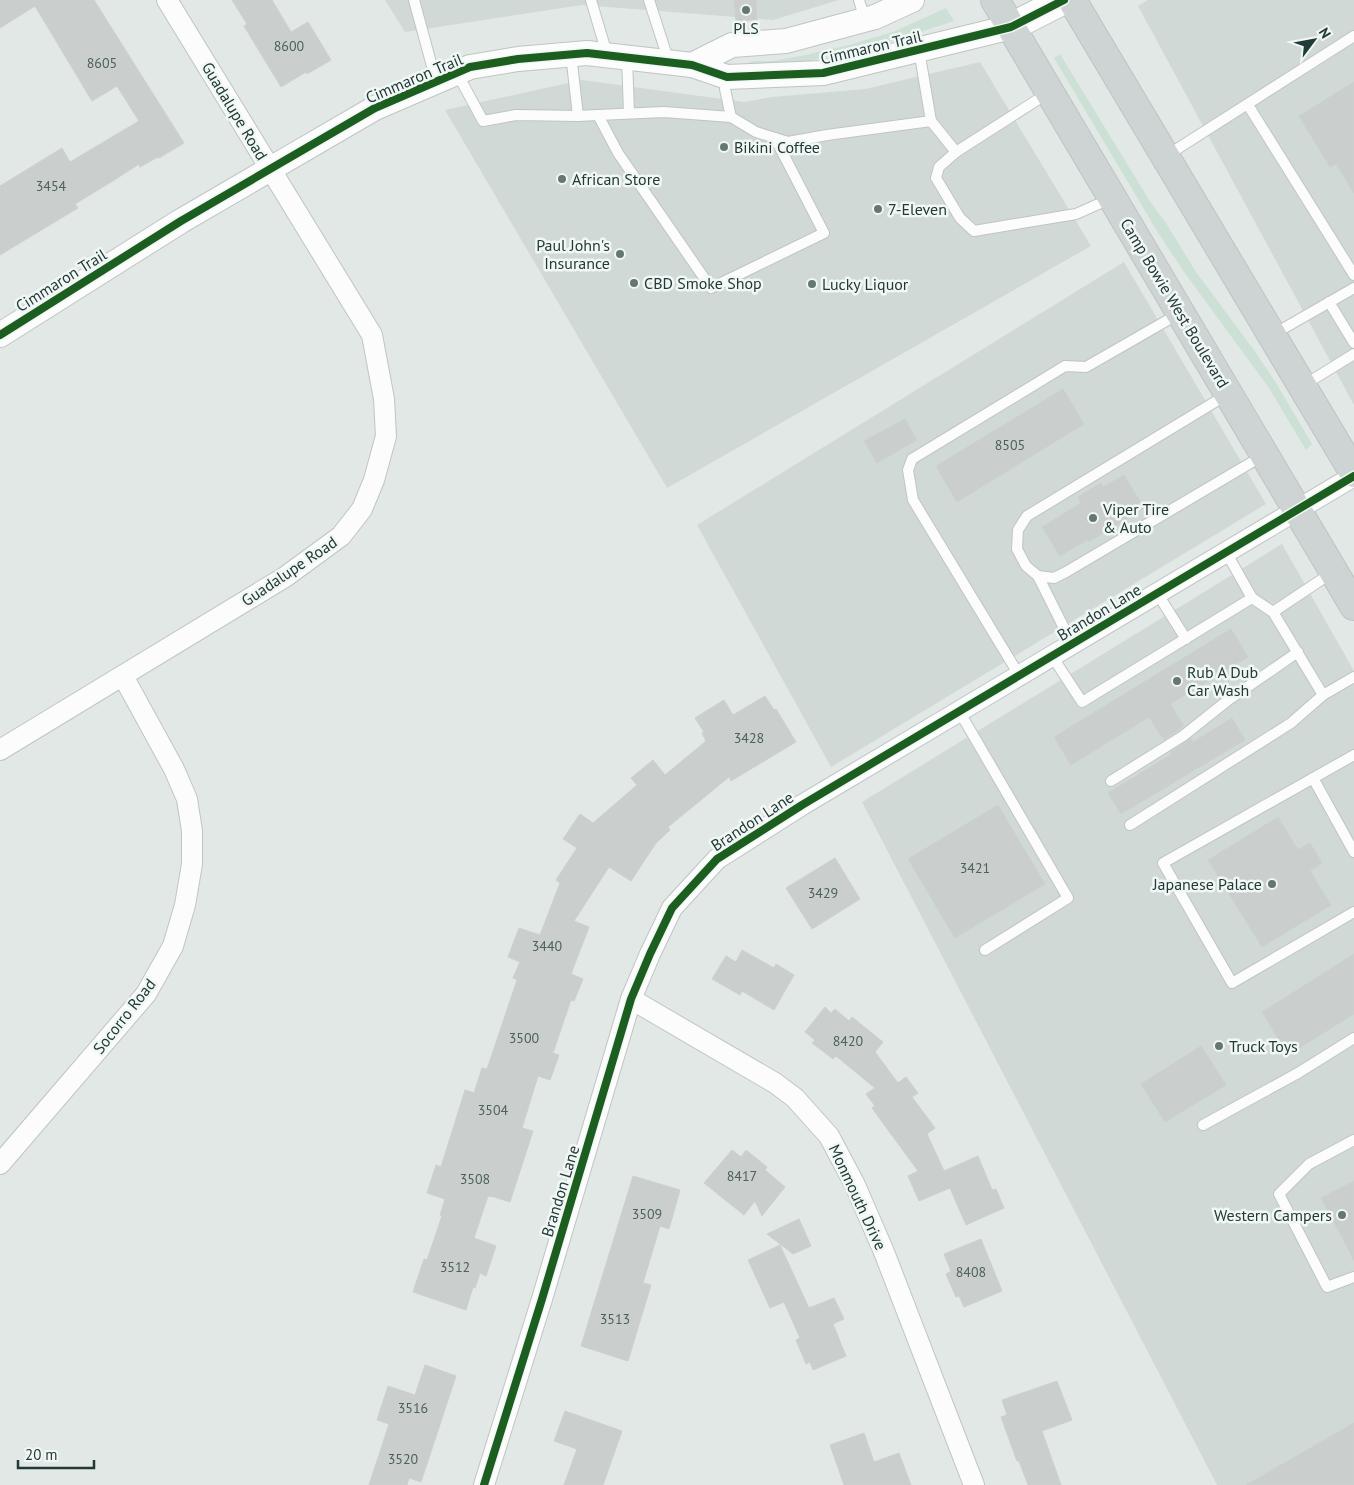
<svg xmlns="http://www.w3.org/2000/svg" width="1354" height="1485" font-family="'PT Sans',sans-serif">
  <rect width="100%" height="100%" fill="#e2e8e6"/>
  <g fill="#d1d9d7">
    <path d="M 385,0 L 839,0 L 773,20 L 582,5 L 405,32 Z"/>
    <path d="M 1148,0 L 1354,0 L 1354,405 L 1138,6 Z"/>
    <path d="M 980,62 L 1091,246 L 667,488 L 445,110 L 582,80 L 744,102 L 772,97 L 865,89 Z"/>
    <path d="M 1124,262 L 1266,504 L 831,767 L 697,525 Z"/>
    <path d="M 1282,544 L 1354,671 L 1354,1485 L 1217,1485 L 862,802 Z"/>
  </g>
  <g fill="#cce0d6">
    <path d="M 946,8 L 954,21 L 893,41 L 797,64 L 751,66 L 746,64 L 753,61 L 772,61 L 801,56 L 849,45 L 893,32 Z"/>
    <path d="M 1060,54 L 1151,203 L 1166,223 L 1196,272 L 1254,350 L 1276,383 L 1312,444 L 1306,450 L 1269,388 L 1184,272 L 1160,236 L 1054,58 Z"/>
  </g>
  <g fill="#cacfce" stroke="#cbd1cf">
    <path d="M 0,0 L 94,0 L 184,143 L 159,158 L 158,157 L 140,167 L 139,164 L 116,179 L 75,204 L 78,208 L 0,255 L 0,186 L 62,148 L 70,162 L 139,121 L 117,86 L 92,101 L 35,6 L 0,28 Z"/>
    <path d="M 232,0 L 272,0 L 291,32 L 308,22 L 331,60 L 307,74 L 306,72 L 281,87 L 244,26 L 247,24 Z"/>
    <path d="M 734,0 L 756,0 L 757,20 L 736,21 Z"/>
    <path d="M 1354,82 L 1354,193 L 1336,164 L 1330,167 L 1299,116 Z"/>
    <path d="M 1063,389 L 1084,424 L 957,502 L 936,466 Z"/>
    <path d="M 905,419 L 917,440 L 877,463 L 864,441 Z"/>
    <path d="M 1124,475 L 1144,508 L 1089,542 L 1087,540 L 1060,556 L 1042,527 L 1081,503 L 1078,497 L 1101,483 L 1103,487 Z"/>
    <path d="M 1231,629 L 1248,657 L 1170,704 L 1184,726 L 1164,740 L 1149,717 L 1071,765 L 1054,737 Z"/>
    <path d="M 765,696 L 774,710 L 776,709 L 796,742 L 731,781 L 729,777 L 668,827 L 670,830 L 656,843 L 631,881 L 609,867 L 574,921 L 589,927 L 571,974 L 583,979 L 574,1001 L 571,1000 L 553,1053 L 559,1055 L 550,1080 L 538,1076 L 522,1128 L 533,1131 L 510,1202 L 491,1196 L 491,1197 L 488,1196 L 474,1238 L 496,1246 L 486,1276 L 480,1273 L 475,1288 L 473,1287 L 466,1310 L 413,1292 L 424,1259 L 427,1260 L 442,1216 L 440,1215 L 445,1199 L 427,1193 L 436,1165 L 441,1167 L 465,1090 L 474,1093 L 482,1068 L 487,1069 L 517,980 L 513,978 L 520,962 L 508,957 L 519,928 L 540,935 L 560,883 L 556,880 L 577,848 L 563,839 L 580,814 L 593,823 L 637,785 L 631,778 L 653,760 L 665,775 L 706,741 L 702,733 L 704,732 L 695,718 L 724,700 L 733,715 Z"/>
    <path d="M 1232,718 L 1245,740 L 1121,814 L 1108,793 L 1172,754 L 1171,752 L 1191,738 L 1193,742 Z"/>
    <path d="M 998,805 L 1045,884 L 955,938 L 908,859 Z"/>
    <path d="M 1278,817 L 1298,850 L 1310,843 L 1322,863 L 1310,871 L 1331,905 L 1262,947 L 1208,860 Z"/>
    <path d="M 835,858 L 860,899 L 812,929 L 786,888 Z"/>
    <path d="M 742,950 L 774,968 L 776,964 L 794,975 L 774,1010 L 742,991 L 740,995 L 712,979 L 726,956 L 736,962 Z"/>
    <path d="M 1354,954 L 1354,1014 L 1288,1055 L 1262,1012 Z"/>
    <path d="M 825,1007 L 831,1013 L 835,1009 L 849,1021 L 852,1017 L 883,1042 L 875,1052 L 898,1083 L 906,1077 L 918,1093 L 912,1097 L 935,1128 L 927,1134 L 944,1171 L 978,1156 L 992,1190 L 996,1189 L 1004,1208 L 966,1225 L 950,1188 L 919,1201 L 908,1176 L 918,1171 L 872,1108 L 875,1106 L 866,1094 L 875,1088 L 836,1056 L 833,1059 L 812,1043 L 815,1040 L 805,1032 Z"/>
    <path d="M 1201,1046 L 1226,1085 L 1165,1122 L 1141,1084 Z"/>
    <path d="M 732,1150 L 741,1157 L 746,1150 L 767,1167 L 765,1170 L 785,1187 L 762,1216 L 755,1201 L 744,1215 L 704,1183 Z"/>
    <path d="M 633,1176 L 680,1190 L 669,1229 L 660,1226 L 643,1283 L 651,1285 L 628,1361 L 581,1346 Z"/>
    <path d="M 1354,1181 L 1354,1260 L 1321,1198 Z"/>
    <path d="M 799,1219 L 811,1246 L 793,1254 L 767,1234 Z"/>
    <path d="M 981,1239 L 1002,1291 L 964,1307 L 959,1296 L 956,1297 L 946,1274 L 951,1271 L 944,1254 Z"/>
    <path d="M 780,1245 L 809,1308 L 834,1298 L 844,1319 L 833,1324 L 846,1356 L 813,1370 L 810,1362 L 806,1364 L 796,1340 L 800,1338 L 784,1302 L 770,1308 L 748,1260 Z"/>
    <path d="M 425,1365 L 456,1376 L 421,1482 L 409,1478 L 407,1485 L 369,1485 L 389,1424 L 377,1420 L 388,1386 L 415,1395 Z"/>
    <path d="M 1057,1381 L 1072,1420 L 1042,1431 L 1061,1485 L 1028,1485 L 1019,1461 L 1017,1461 L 1001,1417 L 1007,1415 L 1002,1400 Z"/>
    <path d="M 565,1411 L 622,1431 L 603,1485 L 564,1485 L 577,1449 L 554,1441 Z"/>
    <path d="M 1354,1423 L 1354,1485 L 1246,1485 Z"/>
    <path d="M 864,1433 L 874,1462 L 899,1453 L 911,1485 L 844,1485 L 830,1445 Z"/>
  </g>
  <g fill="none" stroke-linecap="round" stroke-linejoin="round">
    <defs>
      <g id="service">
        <path d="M 414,0 L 436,81"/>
        <path d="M 591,0 L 607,54"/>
        <path d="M 649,0 L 669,62"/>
        <path d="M 859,0 L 865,20"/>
        <path d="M 571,54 L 578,116"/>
        <path d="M 627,57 L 629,113"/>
        <path d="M 457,73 L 483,121 L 516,115 L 578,116 L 598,115"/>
        <path d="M 727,77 L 725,89 L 731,117 L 756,132 L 788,142 L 827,135 L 931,121 L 919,50"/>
        <path d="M 1248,105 L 1354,275"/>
        <path d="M 731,117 L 664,112 L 598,115 L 618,153 L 711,288 L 824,233 L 775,138"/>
        <path d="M 931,121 L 956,152 L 1048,93"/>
        <path d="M 956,152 L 939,167 L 936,178 L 960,218 L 974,231 L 1076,214 L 1112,198"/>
        <path d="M 1166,156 L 1354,36"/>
        <path d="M 1329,302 L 1354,343"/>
        <path d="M 1272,335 L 1354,288"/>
        <path d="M 1304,385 L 1354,354"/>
        <path d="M 1228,394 L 1027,516 L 1018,530 L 1017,549 L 1026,566 L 1038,576 L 1054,578 L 1066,572 L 1264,455"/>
        <path d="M 1333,572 L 1273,612 L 1323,695 L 1354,677"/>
        <path d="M 1038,576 L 1072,644"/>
        <path d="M 1157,593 L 1186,639"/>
        <path d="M 1252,598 L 1273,612"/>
        <path d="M 1052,656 L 1082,702 L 1252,598 L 1226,552"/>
        <path d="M 1019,675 L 913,500 L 908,470 L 912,459 L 1065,366 L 1086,367 L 1180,313"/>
        <path d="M 959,711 L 1068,898 L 985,950"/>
        <path d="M 1354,755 L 1163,863 L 1232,983 L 1354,912"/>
        <path d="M 1313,778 L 1354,852"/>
        <path d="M 1111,781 L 1183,736 L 1227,701 L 1298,652"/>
        <path d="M 1130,825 L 1291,723 L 1323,695"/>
        <path d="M 1203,1125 L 1298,1073 L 1354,1038"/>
        <path d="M 1354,1140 L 1309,1164 L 1279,1194 L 1327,1287 L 1354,1277"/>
      </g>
      <g id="minor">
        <path d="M 0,750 L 285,577 L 341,536 L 362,509 L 374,480 L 386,436 L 384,399 L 372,335 L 167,0"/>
        <path d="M 631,999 L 775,1083 L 795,1098 L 829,1136 L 855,1185 L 884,1252 L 974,1485"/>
        <path d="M 0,1164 L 146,994 L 173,946 L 185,905 L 192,864 L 192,831 L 187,799 L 174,769 L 123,676"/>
        <path d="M 484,1485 L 542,1299 L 631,999 L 650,954 L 672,908 L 717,859 L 802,805 L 1354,476"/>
      </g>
      <g id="tertiary">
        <path d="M 692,65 L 732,45 L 786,41 L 875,17 L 912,0"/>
        <path d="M 0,335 L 181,221 L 375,108 L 470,67 L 518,59 L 587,53 L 692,65 L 727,77 L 823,73 L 1011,27"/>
      </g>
      <path id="secondary" d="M 1011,27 L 1064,0"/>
      <g id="primary">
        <path d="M 995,0 L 1354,606"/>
        <path d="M 1072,0 L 1354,473"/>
      </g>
    </defs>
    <use href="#service" stroke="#bfc5c3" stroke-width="12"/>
    <use href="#minor" stroke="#bfc5c3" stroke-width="22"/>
    <use href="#tertiary" stroke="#bfc5c3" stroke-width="26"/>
    <use href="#secondary" stroke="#bfc5c4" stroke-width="30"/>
    <use href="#primary" stroke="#bcc4c3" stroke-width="30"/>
    <use href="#service" stroke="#fbfcfb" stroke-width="10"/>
    <use href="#minor" stroke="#fbfcfb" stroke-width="20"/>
    <use href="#tertiary" stroke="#fbfcfb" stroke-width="24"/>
    <use href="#secondary" stroke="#fbfcfb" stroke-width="28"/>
    <use href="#primary" stroke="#ced4d3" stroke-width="28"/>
    <defs>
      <g id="cycleway">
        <path d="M 0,335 L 181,221 L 375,108 L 470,67 L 518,59 L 587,53 L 692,65 L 727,77 L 823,73 L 1011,27 L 1064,0"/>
        <path d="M 484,1485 L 542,1299 L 631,999 L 650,954 L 672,908 L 717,859 L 802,805 L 1354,476"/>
      </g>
    </defs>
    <use href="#cycleway" stroke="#f1f7f5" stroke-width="11"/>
    <use href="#cycleway" stroke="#1b5e20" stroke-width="8"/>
  </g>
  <g fill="#657774" stroke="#f1f7f5" stroke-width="2">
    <circle cx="746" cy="10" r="5"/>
    <circle cx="724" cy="147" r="5"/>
    <circle cx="562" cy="179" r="5"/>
    <circle cx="878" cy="209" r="5"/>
    <circle cx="620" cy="254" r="5"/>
    <circle cx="634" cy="283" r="5"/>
    <circle cx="812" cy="284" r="5"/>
    <circle cx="1093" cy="518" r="5"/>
    <circle cx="1177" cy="681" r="5"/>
    <circle cx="1272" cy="884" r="5"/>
    <circle cx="1219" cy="1046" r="5"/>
    <circle cx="1342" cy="1215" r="5"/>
  </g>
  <g text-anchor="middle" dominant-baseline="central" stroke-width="5" stroke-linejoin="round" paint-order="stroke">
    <g font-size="14" fill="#4d605e">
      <text x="289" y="46">8600</text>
      <text x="102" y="63">8605</text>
      <text x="51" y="186">3454</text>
      <text x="1010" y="445">8505</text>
      <text x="749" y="738">3428</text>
      <text x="975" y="868">3421</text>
      <text x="823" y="893">3429</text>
      <text x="547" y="946">3440</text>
      <text x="524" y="1038">3500</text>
      <text x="848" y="1041">8420</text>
      <text x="493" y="1110">3504</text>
      <text x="742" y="1176">8417</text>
      <text x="475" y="1179">3508</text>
      <text x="647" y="1214">3509</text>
      <text x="455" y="1267">3512</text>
      <text x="971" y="1272">8408</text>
      <text x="615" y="1319">3513</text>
      <text x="413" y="1408">3516</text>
      <text x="403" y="1459">3520</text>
    </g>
    <g font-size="16" fill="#223a37" stroke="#f1f7f5" text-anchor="start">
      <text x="746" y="28" text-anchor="middle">PLS</text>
      <text x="734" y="147">Bikini Coffee</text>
      <text x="572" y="179">African Store</text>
      <text x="888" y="209">7-Eleven</text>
      <text x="610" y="245" text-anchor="end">Paul John's<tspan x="610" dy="18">Insurance</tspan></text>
      <text x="644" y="283">CBD Smoke Shop</text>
      <text x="822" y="284">Lucky Liquor</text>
      <text x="1103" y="509">Viper Tire<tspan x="1103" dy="18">&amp; Auto</tspan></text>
      <text x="1187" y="672">Rub A Dub<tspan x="1187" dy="18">Car Wash</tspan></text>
      <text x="1262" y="884" text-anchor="end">Japanese Palace</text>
      <text x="1229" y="1046">Truck Toys</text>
      <text x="1332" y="1215" text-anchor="end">Western Campers</text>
    </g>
    <g font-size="16" fill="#223a37" stroke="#f1f7f5">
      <text transform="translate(871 47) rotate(-13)">Cimmaron Trail</text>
      <text transform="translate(414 78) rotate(-23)">Cimmaron Trail</text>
      <text transform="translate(235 111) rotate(59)">Guadalupe Road</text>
      <text transform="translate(61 280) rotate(-32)">Cimmaron Trail</text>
      <text transform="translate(1175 303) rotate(59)">Camp Bowie West Boulevard</text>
      <text transform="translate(289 571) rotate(-34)">Guadalupe Road</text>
      <text transform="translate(1099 612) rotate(-31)">Brandon Lane</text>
      <text transform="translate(752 821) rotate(-33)">Brandon Lane</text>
      <text transform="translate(124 1016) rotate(-52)">Socorro Road</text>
      <text transform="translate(560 1191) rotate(-73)">Brandon Lane</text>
      <text transform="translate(858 1197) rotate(65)">Monmouth Drive</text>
    </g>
  </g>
  <g transform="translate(1314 40) rotate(58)" stroke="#f1f7f5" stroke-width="4" paint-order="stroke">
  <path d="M0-4L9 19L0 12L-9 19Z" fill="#223a37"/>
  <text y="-8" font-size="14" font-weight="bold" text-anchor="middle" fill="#223a37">N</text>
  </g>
  <path d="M18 1460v8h76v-8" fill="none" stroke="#223a37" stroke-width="2.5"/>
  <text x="25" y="1460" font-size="15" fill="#223a37" stroke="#f1f7f5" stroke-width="4" paint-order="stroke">20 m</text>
</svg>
